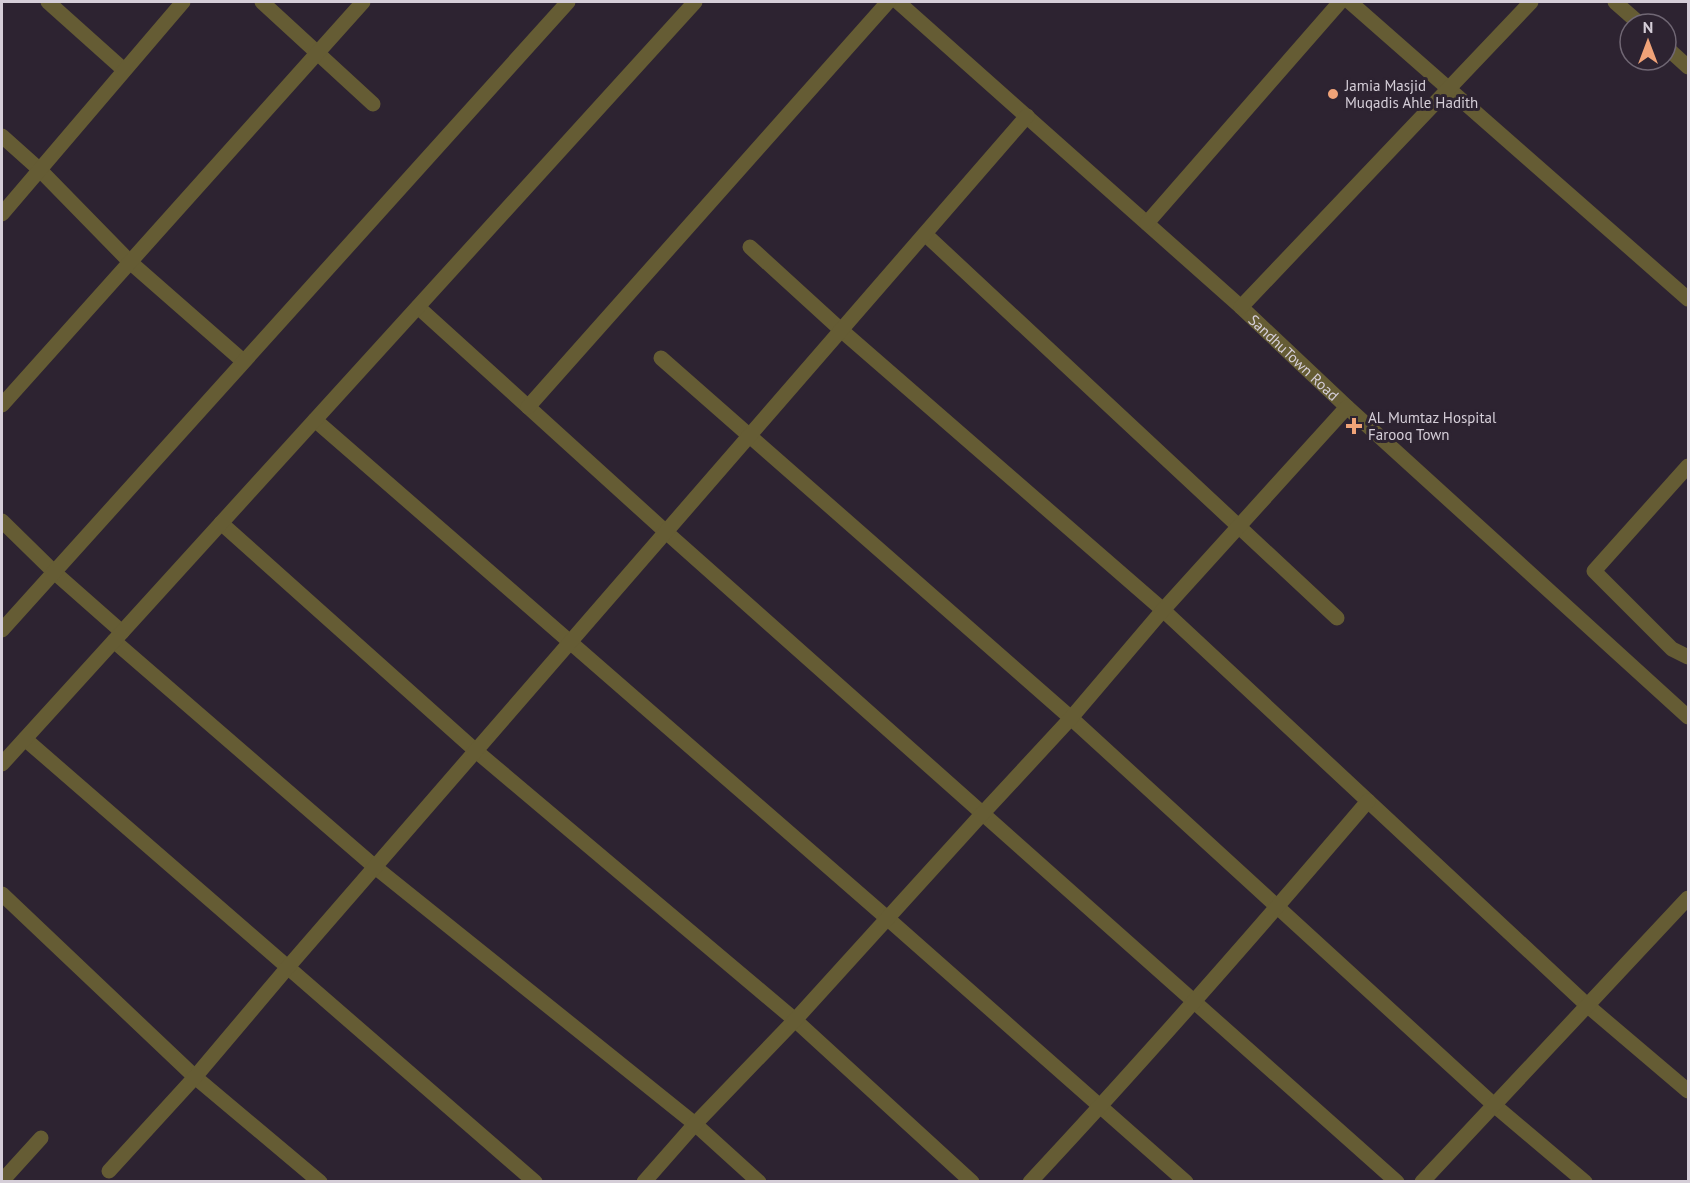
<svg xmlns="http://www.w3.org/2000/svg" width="1690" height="1183" font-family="'PT Sans',sans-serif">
  <rect width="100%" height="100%" fill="#2d2331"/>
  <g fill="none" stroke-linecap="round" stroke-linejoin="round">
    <g stroke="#655c34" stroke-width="15">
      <path d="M 48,2 L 124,70"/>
      <path d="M 262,2 L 373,104"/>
      <path id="s1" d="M 898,2 L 1241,307 L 1347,407 L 1688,717"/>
      <path d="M 1350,2 L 1688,299"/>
      <path d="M 1615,2 L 1640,24"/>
      <path d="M 1666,47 L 1688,67"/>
      <path d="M 2,136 L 40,170 L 130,262 L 243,361"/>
      <path d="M 2,214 L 183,2"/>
      <path d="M 1147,223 L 1340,2"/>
      <path d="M 925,234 L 1337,618"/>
      <path d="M 750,247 L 841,330 L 1163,610 L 1588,1006 L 1688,1091"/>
      <path d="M 418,307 L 666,532 L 1397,1182"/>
      <path d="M 1241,307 L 1531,2"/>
      <path d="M 661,358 L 1071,718 L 1494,1105 L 1585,1182"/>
      <path d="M 2,405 L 363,2"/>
      <path d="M 528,407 L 888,2"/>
      <path d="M 315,420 L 887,918 L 1186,1182"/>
      <path d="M 1688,466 L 1594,571 L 1672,649 L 1688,657"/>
      <path d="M 2,521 L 54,572 L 122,632"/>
      <path d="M 221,523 L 476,751 L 795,1020 L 972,1182"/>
      <path d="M 2,630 L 568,2"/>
      <path d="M 114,641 L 375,867 L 695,1124 L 759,1182"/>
      <path d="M 25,739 L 535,1182"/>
      <path d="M 2,764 L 695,2"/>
      <path d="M 2,894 L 195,1077 L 320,1182"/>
      <path d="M 109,1171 L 195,1077 L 288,967 L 1027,116"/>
      <path d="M 2,1181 L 41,1138"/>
      <path d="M 644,1182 L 695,1124 L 795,1020 L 983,813 L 1071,718 L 1163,610 L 1347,407"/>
      <path d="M 1030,1182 C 1146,1058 1258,930 1368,801"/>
      <path d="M 1422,1182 L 1688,898"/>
    </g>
  </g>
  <g fill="#f0a378" stroke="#2d2331" stroke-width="2">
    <circle cx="1333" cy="94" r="6"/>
    <path d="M1351 417h6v6h6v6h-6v6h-6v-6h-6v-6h6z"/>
  </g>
  <g text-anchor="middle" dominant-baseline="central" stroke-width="6" stroke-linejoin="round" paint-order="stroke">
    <g font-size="15" fill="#d5ced8" stroke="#2d2331" text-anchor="start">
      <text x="1345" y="85">Jamia Masjid<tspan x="1345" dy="17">Muqadis Ahle Hadith</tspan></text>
      <text x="1368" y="417">AL Mumtaz Hospital<tspan x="1368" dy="17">Farooq Town</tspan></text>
    </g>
    <g font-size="15" fill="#d5ced8" stroke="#2d2331">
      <text stroke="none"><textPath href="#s1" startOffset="532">SandhuTown Road</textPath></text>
    </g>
  </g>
  <rect width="1690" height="1183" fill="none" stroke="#d5ced8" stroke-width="6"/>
  <g transform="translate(1648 42)"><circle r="28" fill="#2d2331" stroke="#706774" stroke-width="1.5"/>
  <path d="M0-4.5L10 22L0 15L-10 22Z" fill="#f0a378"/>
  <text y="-9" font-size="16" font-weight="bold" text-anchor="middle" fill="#d5ced8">N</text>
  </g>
</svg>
